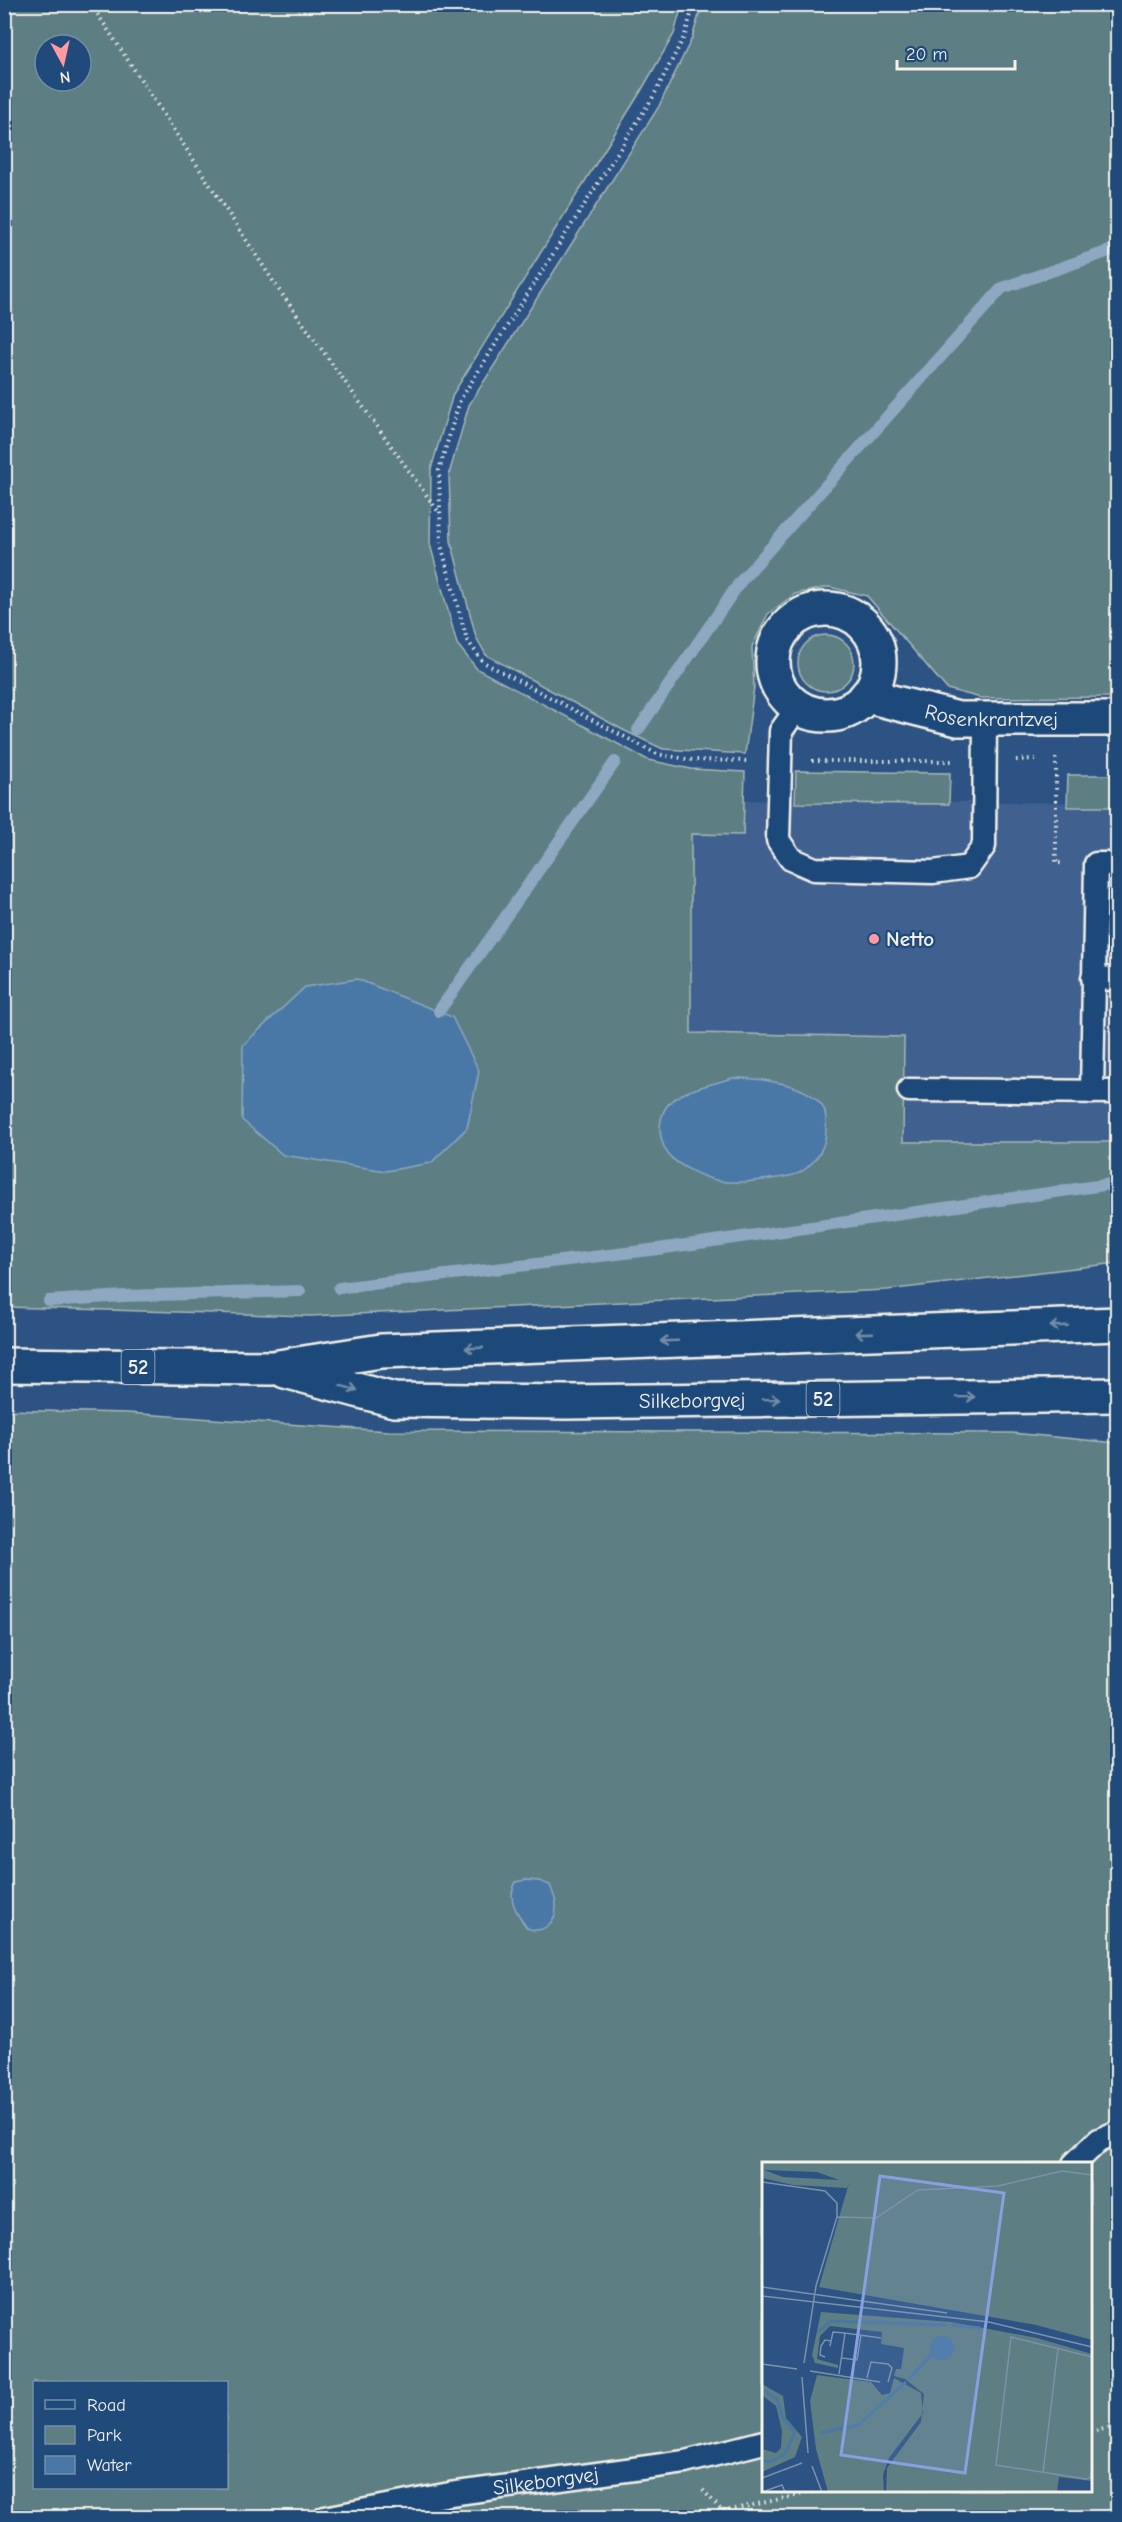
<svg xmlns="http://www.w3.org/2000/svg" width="1122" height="2522" font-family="'Comic Neue',sans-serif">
  <rect width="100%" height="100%" fill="#2c5383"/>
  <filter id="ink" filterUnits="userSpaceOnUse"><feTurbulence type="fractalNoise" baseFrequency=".0167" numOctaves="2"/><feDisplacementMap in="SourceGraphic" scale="12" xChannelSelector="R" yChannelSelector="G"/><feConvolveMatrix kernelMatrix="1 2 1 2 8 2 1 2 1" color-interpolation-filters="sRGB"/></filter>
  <g filter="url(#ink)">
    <path fill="#406190" d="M 686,800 L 1117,803 L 1117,1142 L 902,1142 L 903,1037 L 691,1034 Z"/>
    <g fill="#5d7e83" stroke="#a8b8b6" stroke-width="1.5" fill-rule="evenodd">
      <path d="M 5,5 L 682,5 L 674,34 L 641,91 L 453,394 L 431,469 L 430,544 L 457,644 L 477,669 L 648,760 L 691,769 L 745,772 L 743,835 L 691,834 L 691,1033 L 904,1037 L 903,1142 L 1117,1142 L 1117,1263 L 887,1290 L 310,1316 L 5,1307 ZM 45,45 L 81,45 L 81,81 L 45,81 Z"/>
      <path d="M 702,5 L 1117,5 L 1117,697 L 981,698 L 947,689 L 867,596 L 829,587 L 795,594 L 768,614 L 752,647 L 754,687 L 745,754 L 663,749 L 623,730 L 486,655 L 476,637 L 451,541 L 449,474 L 469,405 L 658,108 L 692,38 Z"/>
      <circle cx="826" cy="663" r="28"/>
      <path d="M 796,771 L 950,773 L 949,804 L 795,803 Z"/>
      <path d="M 1068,775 L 1117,775 L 1117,807 L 1067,807 Z"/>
      <path d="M 4,1410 L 127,1413 L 388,1431 L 1012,1433 L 1117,1443 L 1117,2517 L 5,2517 ZM 764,2164 L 1090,2164 L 1090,2490 L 764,2490 ZM 34,2382 L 226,2382 L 226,2488 L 34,2488 Z"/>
    </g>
    <g fill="#4978a6" stroke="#8da8c0" stroke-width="1.5">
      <path d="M 357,979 L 452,1017 L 479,1071 L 467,1128 L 431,1163 L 386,1171 L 283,1155 L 242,1120 L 243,1045 L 305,987 Z"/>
      <path d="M 733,1078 C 759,1078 811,1083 824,1109 C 827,1116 826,1124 826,1132 C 825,1148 817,1160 804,1170 C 794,1177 782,1177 770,1179 C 753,1181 736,1184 720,1181 C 706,1179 676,1165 668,1154 C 656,1136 657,1109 677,1097 C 690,1088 717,1083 733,1078 Z"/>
      <path d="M 525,1880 L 539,1881 L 550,1885 C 552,1891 556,1899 556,1905 C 557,1922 543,1935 527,1928 C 517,1913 506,1899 516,1882 Z"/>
    </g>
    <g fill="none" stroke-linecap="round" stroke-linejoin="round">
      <g stroke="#8da8c0" stroke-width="12">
        <path d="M 638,730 L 740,582 L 1002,288 L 1118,248"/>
        <path d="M 439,1011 L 615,762"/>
        <path d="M 339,1288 L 658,1249 L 1118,1183"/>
        <path d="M 49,1301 L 124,1296 L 300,1291"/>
      </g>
      <defs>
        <g id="service">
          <path d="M 798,707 L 781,731 L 778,840 L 791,859 L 814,869 L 933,872 L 969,867 L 984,846 L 985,720"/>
          <path d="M 1093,978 L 1118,979"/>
          <path d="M 909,1090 L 1118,1092"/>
          <path d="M 1092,1092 L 1096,864 L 1118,864"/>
          <path d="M 1074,2164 L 1099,2140 L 1118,2132"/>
          <path id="s1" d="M 325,2518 L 450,2494 L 685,2462 L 764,2442"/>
        </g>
        <g id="minor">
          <circle cx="826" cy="662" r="53"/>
          <path id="s2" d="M 868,696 L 958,719 L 1118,719"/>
        </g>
        <g id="primary">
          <path d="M 4,1365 L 272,1368 L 381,1351 L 1118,1324"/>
          <path id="s3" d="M 285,1371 L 394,1400 L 566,1402 L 1118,1395"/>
        </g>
      </defs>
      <use href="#service" stroke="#f4f1e8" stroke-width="27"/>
      <use href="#minor" stroke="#f4f1e8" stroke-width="38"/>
      <use href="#primary" stroke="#f4f1e8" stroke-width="38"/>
      <g stroke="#f4f1e8" stroke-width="4" stroke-dasharray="1.5 4.5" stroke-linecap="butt">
        <path d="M 91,4 L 279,290 L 440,514"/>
        <path d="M 694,4 L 685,35 L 653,97 L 460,400 L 439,470 L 441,545 L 467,640 L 483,662 L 657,754 L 693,760 L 750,761"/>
        <path d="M 1056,758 L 1056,863 L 1065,863"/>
        <path d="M 1016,760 L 1035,759"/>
        <path d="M 812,761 L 954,761"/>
        <path d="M 1090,2432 L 1118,2426"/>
        <path d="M 703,2490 L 723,2512 L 740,2518"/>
        <path d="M 694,2518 L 821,2490"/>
      </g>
      <use href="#service" stroke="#1f4a7a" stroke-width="22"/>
      <use href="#minor" stroke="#1f4a7a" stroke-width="33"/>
      <use href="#primary" stroke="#1f4a7a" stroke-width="33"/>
    </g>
    <defs><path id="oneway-shaft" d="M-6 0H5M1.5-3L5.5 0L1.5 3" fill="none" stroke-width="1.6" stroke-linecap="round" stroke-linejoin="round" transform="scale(1.5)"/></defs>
    <g stroke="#748da6">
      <use href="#oneway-shaft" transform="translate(1059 1326) rotate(178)"/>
      <use href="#oneway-shaft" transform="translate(864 1333) rotate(178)"/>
      <use href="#oneway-shaft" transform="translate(669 1341) rotate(178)"/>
      <use href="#oneway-shaft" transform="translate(474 1348) rotate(178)"/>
      <use href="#oneway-shaft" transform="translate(349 1388) rotate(15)"/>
      <use href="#oneway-shaft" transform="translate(966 1397) rotate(-1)"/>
      <use href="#oneway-shaft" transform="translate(771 1399) rotate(-1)"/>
    </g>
  </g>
  <circle fill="#ff9aa2" stroke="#1f4a7a" stroke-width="2" cx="874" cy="939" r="6"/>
  <g text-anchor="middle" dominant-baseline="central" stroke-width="4.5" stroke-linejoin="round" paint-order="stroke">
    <g fill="#1f4a7a" stroke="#b4bfc7" stroke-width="1.5">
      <rect x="121.5" y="1350" width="33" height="34" rx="4.5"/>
      <rect x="806.5" y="1382" width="33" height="34" rx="4.5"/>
    </g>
    <g font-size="20" font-weight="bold" fill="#f4f1e8">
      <text x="138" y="1367">52</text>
      <text x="823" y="1399">52</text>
    </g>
    <g font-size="21" fill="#f4f1e8" stroke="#1f4a7a">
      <text stroke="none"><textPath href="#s2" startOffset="126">Rosenkrantzvej</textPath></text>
      <text stroke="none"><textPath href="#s3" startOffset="411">Silkeborgvej</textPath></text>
      <text stroke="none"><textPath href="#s1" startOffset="224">Silkeborgvej</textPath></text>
    </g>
    <g font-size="21" font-weight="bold" fill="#f4f1e8" stroke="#1f4a7a" text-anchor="start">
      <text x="886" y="939">Netto</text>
    </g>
  </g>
  <g transform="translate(762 2162)">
    <rect width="330" height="330" fill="#2c5383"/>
    <path d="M 0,0 L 330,0 L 330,178 L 274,163 L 57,125 L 87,21 L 85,26 L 31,23 L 0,16 ZM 2,8 L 55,10 L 77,18 L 21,15 ZM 59,150 L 189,160 L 275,176 L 330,192 L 330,330 L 329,319 L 297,315 L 295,330 L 124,330 L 125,306 L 159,260 L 162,232 L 143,217 L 132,214 L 134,207 L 139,207 L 142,186 L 119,182 L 120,170 L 68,164 L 58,174 L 55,197 L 76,203 L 76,206 L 53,201 L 50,193 ZM 55,213 L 109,220 L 120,233 L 128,231 L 132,216 L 159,231 L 161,251 L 127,296 L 121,313 L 122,330 L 66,330 L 54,287 L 48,239 ZM 0,222 L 21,234 L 24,256 L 40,275 L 33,295 L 0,310 L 0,287 L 14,291 L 19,286 L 20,269 L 14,244 L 0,233 Z" fill="#5d7e83" fill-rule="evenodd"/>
    <path d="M168 186a12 12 0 1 1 24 0a12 12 0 1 1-24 0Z" fill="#4978a6"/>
    <path fill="none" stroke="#4978a6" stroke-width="3" d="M 190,163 L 218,166M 56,170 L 69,159 L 185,163M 147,217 L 170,192M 0,228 L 15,237 L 20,254 L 33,271 L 23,292 L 7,300 L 0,298M 59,271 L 96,263 L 144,220"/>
    <path fill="none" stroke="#7c92ab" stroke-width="1.5" d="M 0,20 L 63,29 L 75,41 L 75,55 L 54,124 L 42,201M 75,55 L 114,56 L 156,28 L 236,24 L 300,9 L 330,13M 0,125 L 185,151M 0,134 L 227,160 L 330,185M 68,184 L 71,170 L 83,171M 63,195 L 58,193 L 59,184 L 63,178 L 69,179M 330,195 L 249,175 L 234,303 L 324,317 L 328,316 L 330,305M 80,196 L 95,198 L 99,173M 0,202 L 35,207M 48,209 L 118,220M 77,212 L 83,171 L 119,176M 40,215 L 46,291M 105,216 L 109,200 L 126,202 L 130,206 L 126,220M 50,304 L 60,330M 281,311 L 296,186M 0,316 L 40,301M 0,330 L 20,323 L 23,330"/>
    <path fill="#88a0e0" fill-opacity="0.15" stroke="#88a0e0" stroke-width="3" d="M 118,14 L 242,31 L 203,311 L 79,293 Z"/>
    <rect width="330" height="330" fill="none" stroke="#f4f1e8" stroke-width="3"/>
  </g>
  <rect width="1122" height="2522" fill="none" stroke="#1f4a7a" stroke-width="24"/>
  <rect x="12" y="12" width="1098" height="2498" fill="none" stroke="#f4f1e8" stroke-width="2" filter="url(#ink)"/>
  <rect x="33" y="2381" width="195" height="108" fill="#1f4a7a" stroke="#748da6" stroke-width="1.5"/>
  <rect x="45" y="2400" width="30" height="9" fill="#1f4a7a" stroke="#748da6" stroke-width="1.5"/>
  <text x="87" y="2411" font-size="18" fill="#f4f1e8">Road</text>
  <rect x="45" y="2426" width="30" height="18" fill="#5d7e83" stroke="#748da6" stroke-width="1.5"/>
  <text x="87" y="2441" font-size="18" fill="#f4f1e8">Park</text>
  <rect x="45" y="2456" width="30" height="18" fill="#4978a6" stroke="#748da6" stroke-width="1.5"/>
  <text x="87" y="2471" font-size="18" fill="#f4f1e8">Water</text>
  <g transform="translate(63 63) rotate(172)"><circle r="28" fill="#1f4a7a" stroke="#748da6" stroke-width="1.5"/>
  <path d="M0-4.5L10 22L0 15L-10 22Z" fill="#ff9aa2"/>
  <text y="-9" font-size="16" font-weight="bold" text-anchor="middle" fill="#f4f1e8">N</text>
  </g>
  <path d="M897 60v9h118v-9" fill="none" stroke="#f4f1e8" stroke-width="3"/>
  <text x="906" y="60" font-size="18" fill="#f4f1e8" stroke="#1f4a7a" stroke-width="4.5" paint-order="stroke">20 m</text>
</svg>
